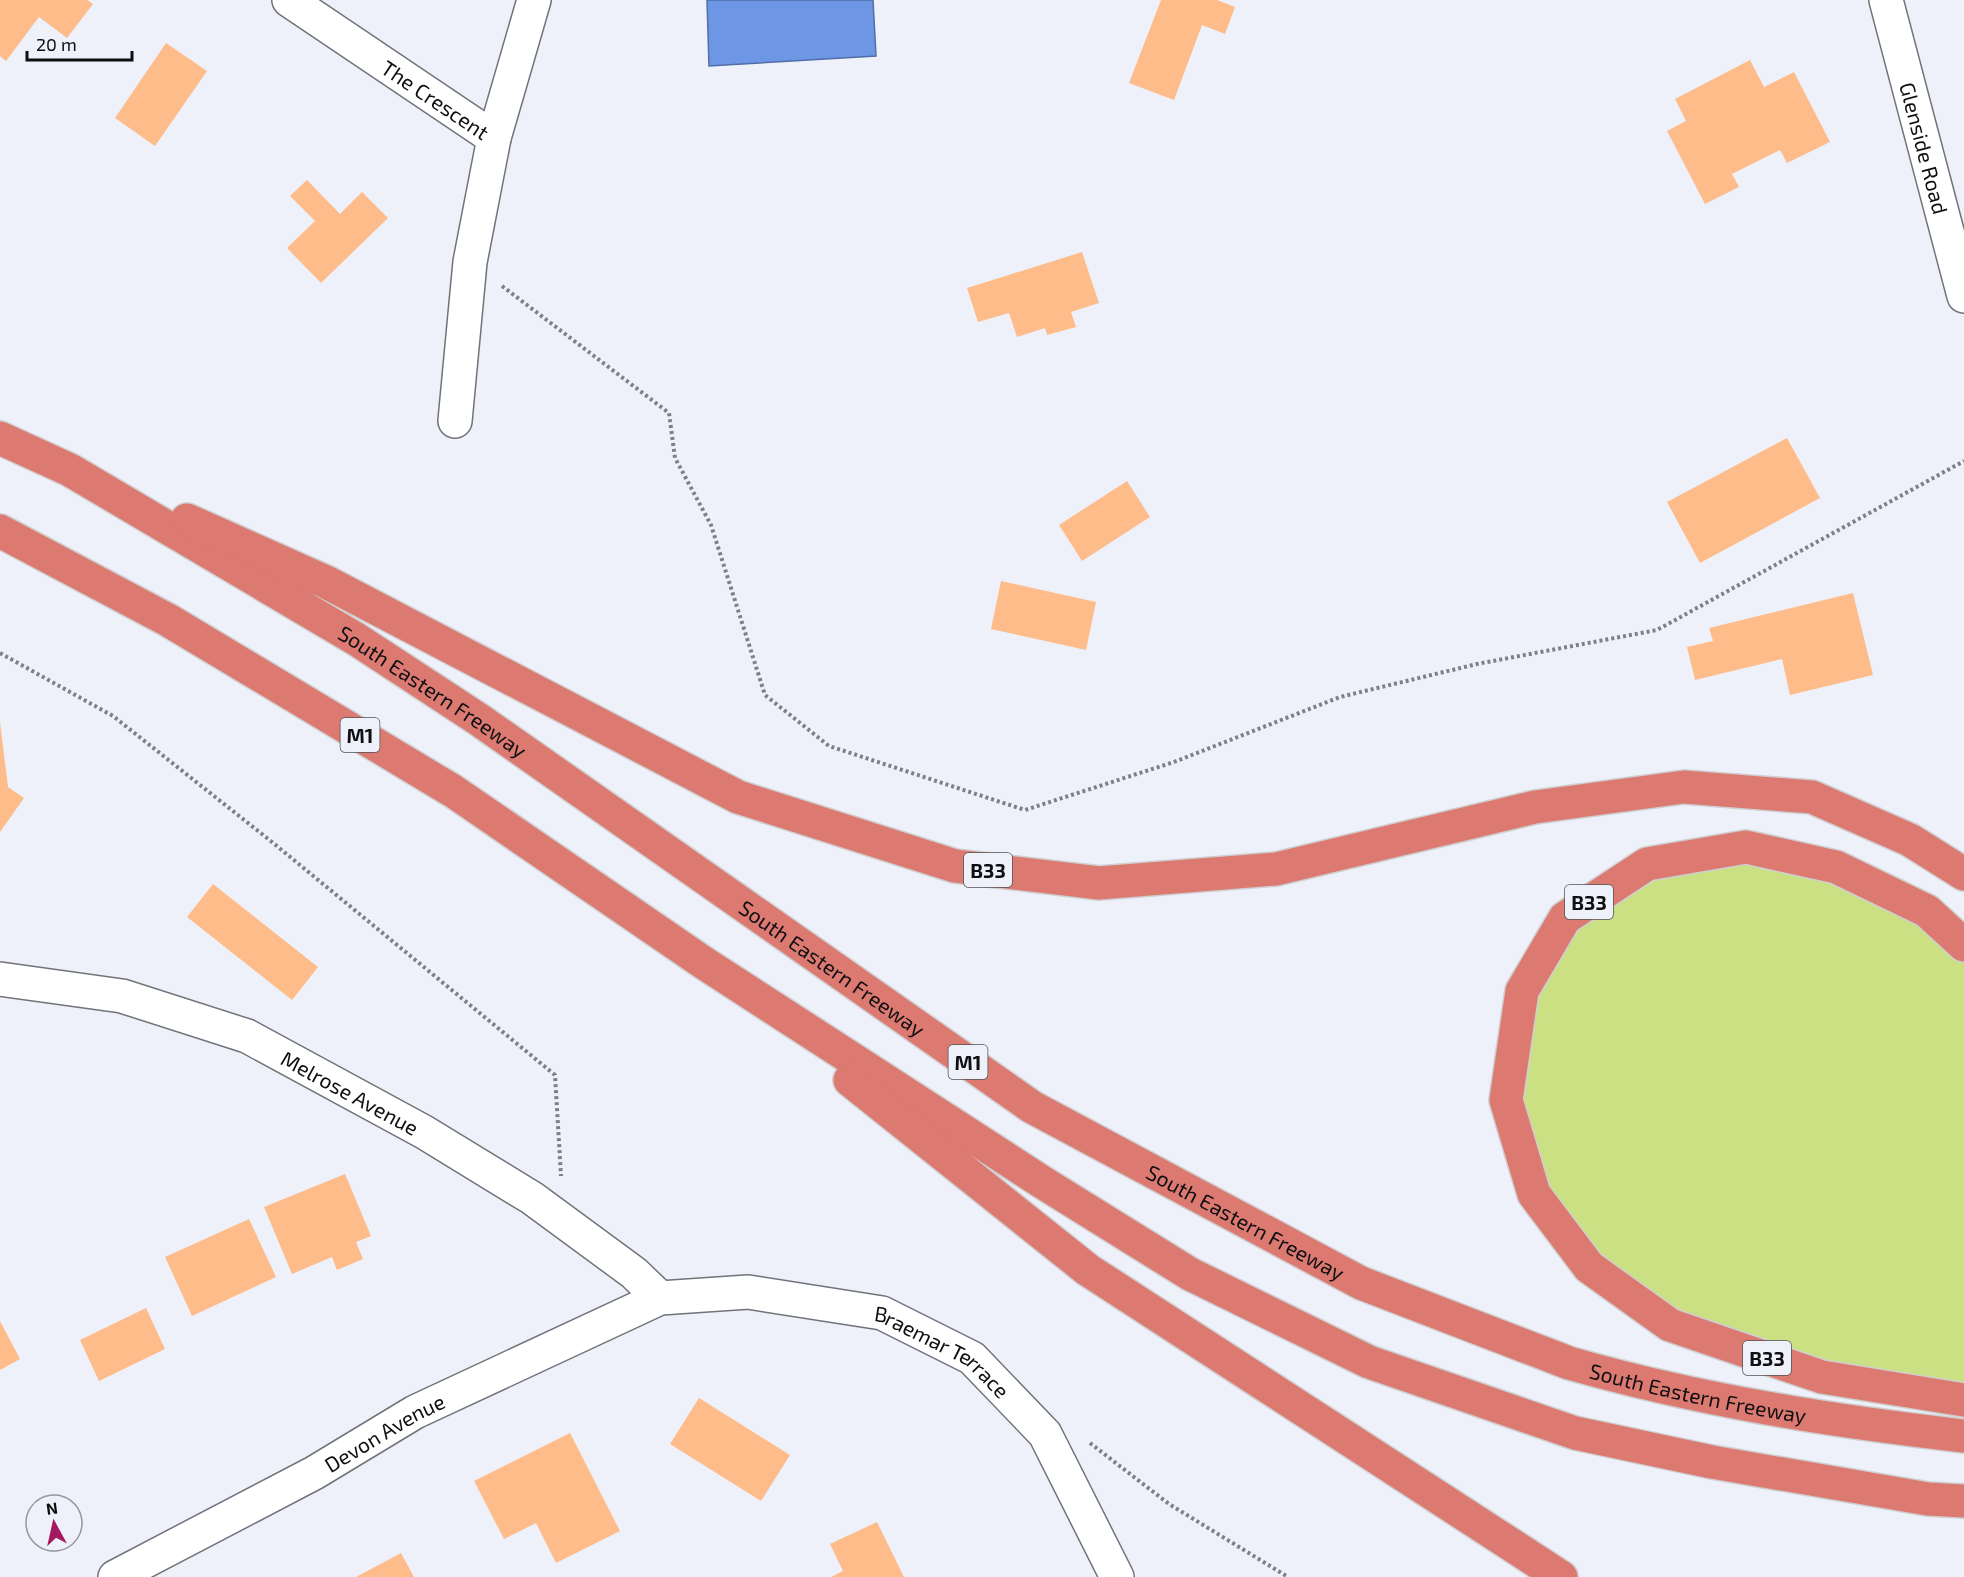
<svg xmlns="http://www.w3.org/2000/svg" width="1964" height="1577" font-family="'Exo 2',sans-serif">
  <rect width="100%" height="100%" fill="#eff1fa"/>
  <path fill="#cbdf83" d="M 1746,847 L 1836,867 L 1964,945 L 1964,1400 L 1670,1325 L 1534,1194 L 1506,1100 L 1522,991 L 1565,918 L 1647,864 Z"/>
  <path fill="#6d97e5" stroke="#516ea6" stroke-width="1.5" d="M 707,0 L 873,0 L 876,56 L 709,66 Z"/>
  <g fill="#fdbc8a">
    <path d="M 0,0 L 87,0 L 93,4 L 67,38 L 39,17 L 6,61 L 0,56 Z"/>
    <path d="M 1161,0 L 1217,0 L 1235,7 L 1225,34 L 1202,25 L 1174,100 L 1129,83 Z"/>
    <path d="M 166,43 L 207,71 L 155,146 L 115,118 Z"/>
    <path d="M 1750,60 L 1764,87 L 1794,72 L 1830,142 L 1787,163 L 1780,150 L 1732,174 L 1739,187 L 1705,204 L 1667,131 L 1686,121 L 1675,99 Z"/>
    <path d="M 307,180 L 340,214 L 362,192 L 388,218 L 321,283 L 287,248 L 315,221 L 290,196 Z"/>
    <path d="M 1082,252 L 1099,303 L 1071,312 L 1076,327 L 1047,335 L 1045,328 L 1017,337 L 1009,313 L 978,322 L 967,288 Z"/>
    <path d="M 1787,438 L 1820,498 L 1700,563 L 1667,502 Z"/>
    <path d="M 1127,481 L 1150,517 L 1082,561 L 1059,525 Z"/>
    <path d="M 1001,581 L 1096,602 L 1086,650 L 991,629 Z"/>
    <path d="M 1853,593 L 1873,675 L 1790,695 L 1782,659 L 1695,680 L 1687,647 L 1713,641 L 1709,628 Z"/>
    <path d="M 0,722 L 8,787 L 24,798 L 0,832 Z"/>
    <path d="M 213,884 L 318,967 L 292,1000 L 187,917 Z"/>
    <path d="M 345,1174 L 371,1236 L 356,1242 L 363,1259 L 337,1270 L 332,1257 L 292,1274 L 264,1207 Z"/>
    <path d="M 249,1219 L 276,1277 L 192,1316 L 165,1257 Z"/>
    <path d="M 146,1308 L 165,1349 L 99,1381 L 80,1340 Z"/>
    <path d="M 0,1321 L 20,1359 L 0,1370 Z"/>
    <path d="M 699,1398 L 790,1455 L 761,1501 L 670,1444 Z"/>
    <path d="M 570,1433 L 620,1531 L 556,1563 L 536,1523 L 504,1539 L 474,1481 Z"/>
    <path d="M 877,1522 L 904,1577 L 831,1577 L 843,1571 L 830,1544 Z"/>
    <path d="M 401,1553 L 414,1577 L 356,1577 Z"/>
  </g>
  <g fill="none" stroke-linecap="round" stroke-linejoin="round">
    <defs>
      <g id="street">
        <path id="s1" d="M 289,0 L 494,138 L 534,0"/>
        <path id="s2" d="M 1886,0 L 1964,296"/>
        <path d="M 455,421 L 470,262 L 494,138"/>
        <path id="s3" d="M 0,979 L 122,996 L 247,1036 L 424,1132 L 532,1198 L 634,1273 L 660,1298"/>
        <path id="s4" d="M 115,1577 L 314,1473 L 415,1412 L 660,1298 L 748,1292 L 882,1313 L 972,1358 L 1045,1434 L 1117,1577"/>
      </g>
      <g id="highway">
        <path id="s5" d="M 0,438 L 70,470 L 356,639 L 478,719 L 1032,1107 L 1361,1283 L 1569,1363 C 1698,1400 1831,1421 1964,1436"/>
        <path d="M 187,520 L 326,582 L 738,797 L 955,866 L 1099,883 L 1276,869 L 1535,807 L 1684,787 L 1812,797 L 1910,840 L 1964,874"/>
        <path d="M 0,531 L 168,620 L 453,791 L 704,963 L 1042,1182 L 1190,1274 L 1369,1362 L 1575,1433 L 1712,1462 L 1928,1499 L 1964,1501"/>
        <path d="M 1964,945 L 1927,911 L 1836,867 L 1746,847 L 1647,864 L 1565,918 L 1522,991 L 1506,1100 L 1534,1194 L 1589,1267 L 1670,1325 L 1822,1377 L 1964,1400"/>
        <path d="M 850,1080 L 1088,1270 L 1561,1577"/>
      </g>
    </defs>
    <use href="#street" stroke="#71737a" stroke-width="36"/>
    <use href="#highway" stroke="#cfcfd0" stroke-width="36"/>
    <g stroke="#7f8086" stroke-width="4" stroke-dasharray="3 3" stroke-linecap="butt">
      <path d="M 502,286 L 669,413 L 675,458 L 711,525 L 765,695 L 829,746 L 1025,810 L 1174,762 L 1340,697 L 1477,664 L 1657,630 L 1964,461"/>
      <path d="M 0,653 L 113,716 L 272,842 L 555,1075 L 561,1176"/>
      <path d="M 1090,1443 L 1169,1504 L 1288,1577"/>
    </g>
    <use href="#street" stroke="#fff" stroke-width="33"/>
    <use href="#highway" stroke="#dc7971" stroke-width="33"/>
  </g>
  <g text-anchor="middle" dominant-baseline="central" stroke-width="4.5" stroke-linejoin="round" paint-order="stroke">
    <g fill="#eff1fa" stroke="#525358" stroke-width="1.5">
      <rect x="340.5" y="718" width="39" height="34" rx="4.5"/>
      <rect x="964" y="853" width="48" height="34" rx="4.5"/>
      <rect x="1565" y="885" width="48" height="34" rx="4.5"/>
      <rect x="948.5" y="1045" width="39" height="34" rx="4.5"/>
      <rect x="1743" y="1341" width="48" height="34" rx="4.5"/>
    </g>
    <g font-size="20" font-weight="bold" fill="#0f0f12">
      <text x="360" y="735">M1</text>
      <text x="988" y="870">B33</text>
      <text x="1589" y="902">B33</text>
      <text x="968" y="1062">M1</text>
      <text x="1767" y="1358">B33</text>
    </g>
    <g font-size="21" fill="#0f0f12" stroke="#eff1fa">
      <text stroke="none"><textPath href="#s1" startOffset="177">The Crescent</textPath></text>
      <text stroke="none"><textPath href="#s2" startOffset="153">Glenside Road</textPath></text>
      <text stroke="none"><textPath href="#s5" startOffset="502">South Eastern Freeway</textPath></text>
      <text stroke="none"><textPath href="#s5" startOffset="988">South Eastern Freeway</textPath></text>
      <text stroke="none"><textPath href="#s3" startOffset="372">Melrose Avenue</textPath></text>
      <text stroke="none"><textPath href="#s5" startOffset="1474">South Eastern Freeway</textPath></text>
      <text stroke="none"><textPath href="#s4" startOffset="908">Braemar Terrace</textPath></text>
      <text stroke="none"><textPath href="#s5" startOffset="1960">South Eastern Freeway</textPath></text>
      <text stroke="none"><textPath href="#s4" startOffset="306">Devon Avenue</textPath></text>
    </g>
  </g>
  <g transform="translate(54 1523) rotate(352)"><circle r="28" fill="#eff1fa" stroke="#95979d" stroke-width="1.5"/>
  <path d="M0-4.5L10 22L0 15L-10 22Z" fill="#a31a63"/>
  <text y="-9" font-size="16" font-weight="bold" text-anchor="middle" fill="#0f0f12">N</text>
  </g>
  <path d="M27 51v9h105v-9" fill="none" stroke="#0f0f12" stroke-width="3"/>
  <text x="36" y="51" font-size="18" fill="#0f0f12" stroke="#eff1fa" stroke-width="4.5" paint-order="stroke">20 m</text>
</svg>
